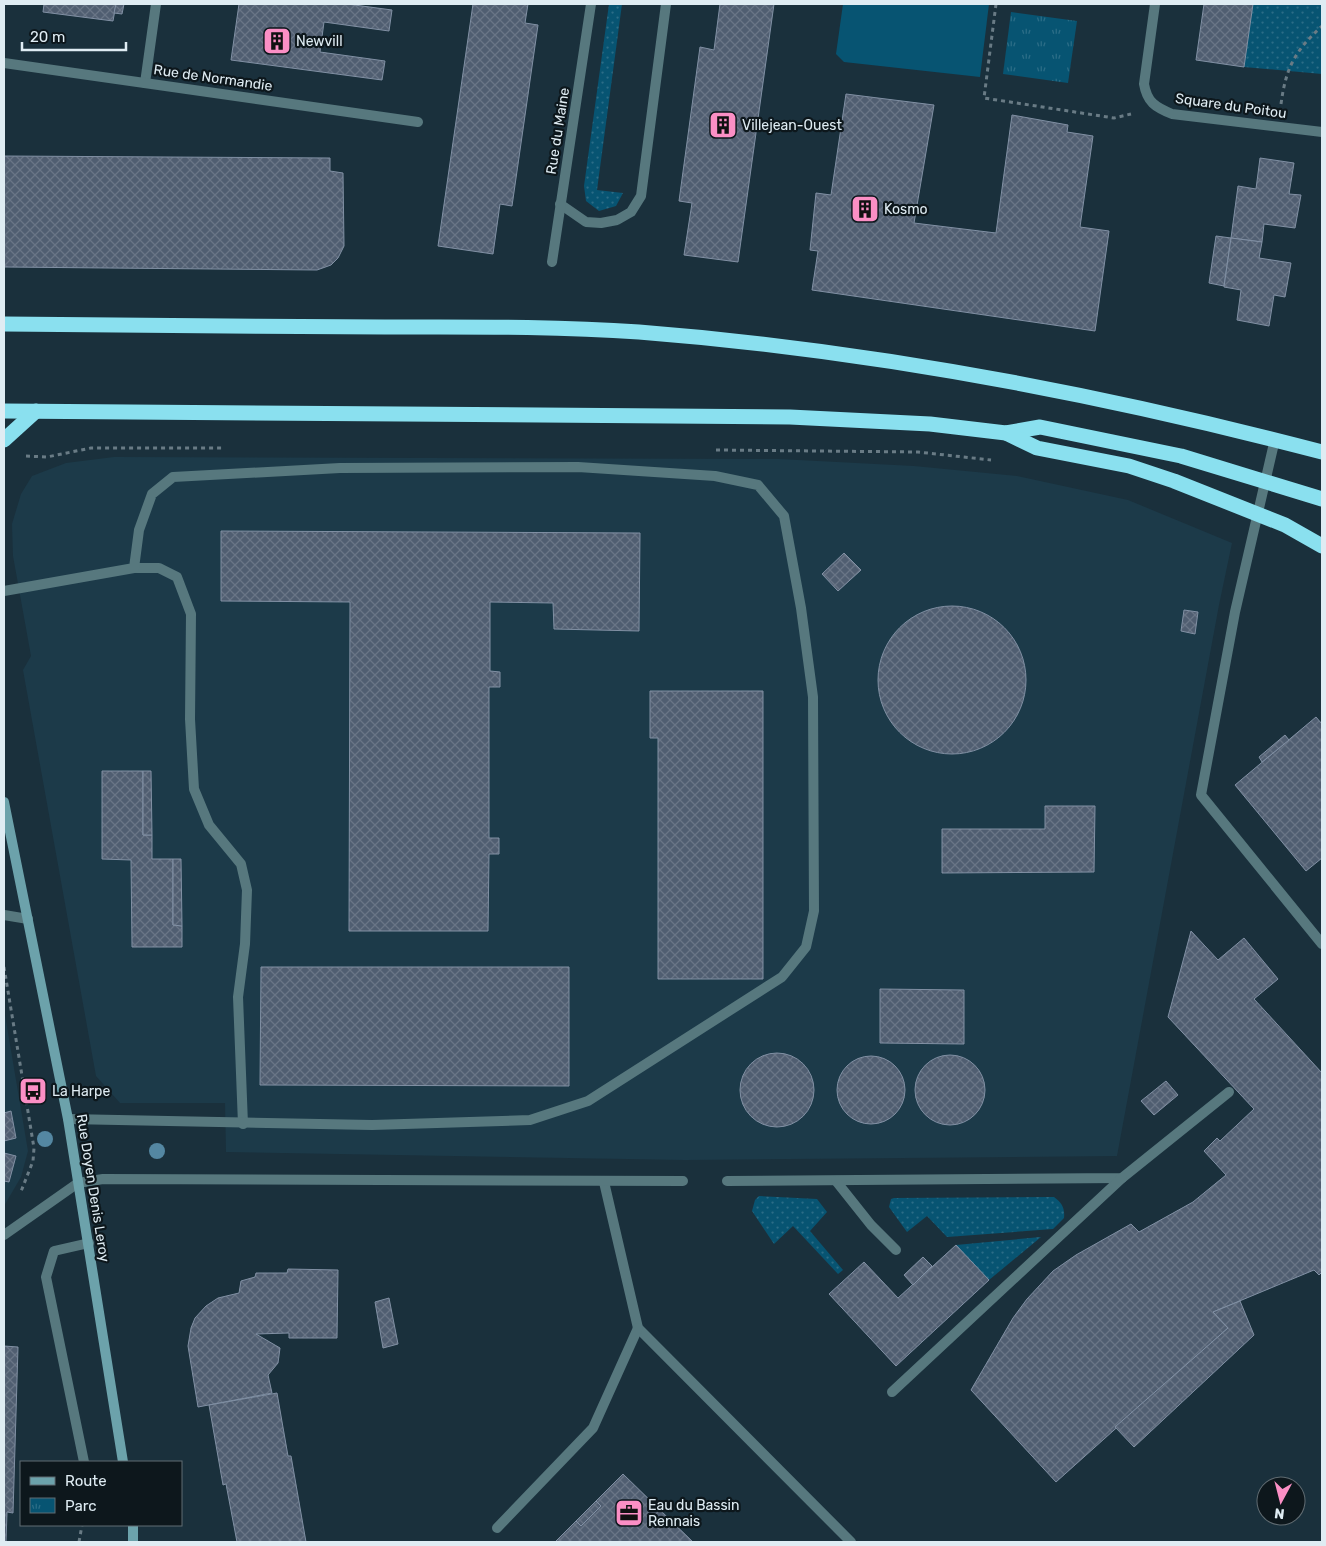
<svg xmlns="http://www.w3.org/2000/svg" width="1326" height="1546" font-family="Rubik,sans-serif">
  <defs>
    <pattern id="grass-dots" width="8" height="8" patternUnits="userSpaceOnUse" patternTransform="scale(1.25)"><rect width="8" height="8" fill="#075472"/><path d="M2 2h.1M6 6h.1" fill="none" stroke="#2b6d87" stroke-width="1.8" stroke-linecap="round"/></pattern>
    <pattern id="park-tufts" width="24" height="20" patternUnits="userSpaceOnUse" patternTransform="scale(1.25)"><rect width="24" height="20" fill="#075472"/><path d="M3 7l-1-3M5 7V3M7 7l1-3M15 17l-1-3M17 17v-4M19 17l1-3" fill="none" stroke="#2b6d87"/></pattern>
    <pattern id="building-cross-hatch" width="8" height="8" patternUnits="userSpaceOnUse" patternTransform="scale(1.25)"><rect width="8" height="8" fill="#505e71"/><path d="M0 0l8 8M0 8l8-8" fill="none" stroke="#697586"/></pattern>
  </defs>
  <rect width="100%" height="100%" fill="#1a303c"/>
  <g fill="#1c3a49">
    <path d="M 114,457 L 779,459 L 914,466 L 1017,476 L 1128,500 L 1232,543 L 1219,605 L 1117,1156 L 685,1160 L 226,1152 L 225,1103 L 120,1103 L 96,1076 L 23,670 L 31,656 L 13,556 L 12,524 L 21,494 L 32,476 L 66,463 Z"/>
    <path d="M 4,1009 L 28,1151 L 21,1177 L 4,1206 Z"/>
  </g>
  <g fill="url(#grass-dots)">
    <path d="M 609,4 L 622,4 L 597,190 L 623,193 L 616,206 L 599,211 L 586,201 L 584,186 Z"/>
    <path d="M 1253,4 L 1322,4 L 1322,74 L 1244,67 Z"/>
    <path d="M 759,1196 L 817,1199 L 827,1212 L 810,1231 L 843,1270 L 838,1274 L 793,1226 L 774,1244 L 752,1211 L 755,1200 Z"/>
    <path d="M 1054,1197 C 1062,1203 1065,1208 1064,1218 L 1053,1229 L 947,1237 L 927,1216 L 907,1232 L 889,1207 L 891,1199 L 894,1198 Z"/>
    <path d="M 1041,1237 L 989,1280 L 956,1245 Z"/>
  </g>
  <path fill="url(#park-tufts)" d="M 1011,12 L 1077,21 L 1068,83 L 1003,74 Z"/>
  <path fill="#075472" d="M 843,4 L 989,4 L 980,77 L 844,62 L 836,54 Z"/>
  <g fill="url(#building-cross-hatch)" stroke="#8190a4">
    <path d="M 44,4 L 116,4 L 113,21 L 43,12 Z"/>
    <path d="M 116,4 L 124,4 L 122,14 L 114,13 Z"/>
    <path d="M 239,4 L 347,4 L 392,10 L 389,31 L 324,22 L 320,52 L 385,61 L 382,80 L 231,60 Z"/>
    <path d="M 473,4 L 528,4 L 525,23 L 538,25 L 512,206 L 500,204 L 493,254 L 438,246 Z"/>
    <path d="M 720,4 L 774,4 L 738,262 L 684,255 L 692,203 L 679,201 L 700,47 L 714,50 Z"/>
    <path d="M 1204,4 L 1253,4 L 1244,67 L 1196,60 Z"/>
    <path d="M 846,94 L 934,105 L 914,223 L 996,233 L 1012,115 L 1068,125 L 1067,132 L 1093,136 L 1080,227 L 1109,231 L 1095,331 L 812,290 L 818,251 L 810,250 L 816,193 L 831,195 Z"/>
    <path d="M 4,156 L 330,158 L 330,171 L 343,173 L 344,246 L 338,258 L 331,265 L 317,270 L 4,267 Z"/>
    <path d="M 1260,158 L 1294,163 L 1289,194 L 1301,195 L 1295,228 L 1264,224 L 1262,242 L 1231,238 L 1238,186 L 1256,189 Z"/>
    <path d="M 1216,236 L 1231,238 L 1224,286 L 1209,283 Z"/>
    <path d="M 1231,238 L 1262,242 L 1259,258 L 1291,263 L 1285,297 L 1274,295 L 1269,326 L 1237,320 L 1241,290 L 1224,287 Z"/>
    <path d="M 221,531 L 640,533 L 639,631 L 554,629 L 553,603 L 490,602 L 490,671 L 500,672 L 500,687 L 489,687 L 489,838 L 499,838 L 499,854 L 489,854 L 488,931 L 349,931 L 350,602 L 221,601 Z"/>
    <path d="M 844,553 L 861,570 L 838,591 L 822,574 Z"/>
    <circle cx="952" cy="680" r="74"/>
    <path d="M 1184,610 L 1198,612 L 1195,634 L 1181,631 Z"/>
    <path d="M 650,691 L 763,691 L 763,979 L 658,979 L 658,738 L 650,738 Z"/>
    <path d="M 1316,717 L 1322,724 L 1322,858 L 1306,871 L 1235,785 Z"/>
    <path d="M 1285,735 L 1289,740 L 1262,762 L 1259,757 Z"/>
    <path d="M 102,771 L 143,771 L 143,835 L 152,835 L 152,859 L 173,859 L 173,925 L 182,926 L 182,947 L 132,947 L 131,860 L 102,859 Z"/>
    <path d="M 143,771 L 151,771 L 152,835 L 143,835 Z"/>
    <path d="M 1045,806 L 1095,806 L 1094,872 L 942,873 L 942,829 L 1045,829 Z"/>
    <path d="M 173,859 L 181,859 L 182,926 L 173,925 Z"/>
    <path d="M 1191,931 L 1218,960 L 1244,938 L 1278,979 L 1254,999 L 1322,1073 L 1322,1272 L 1319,1275 L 1314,1270 L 1213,1312 L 1228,1328 L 1056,1482 L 971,1390 L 1013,1318 L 1027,1299 L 1053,1271 L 1076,1255 L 1131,1224 L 1139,1232 L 1193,1202 L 1226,1175 L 1204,1151 L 1217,1138 L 1220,1141 L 1254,1109 L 1168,1017 Z"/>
    <path d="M 261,967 L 569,967 L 569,1086 L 260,1085 Z"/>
    <path d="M 880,989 L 964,990 L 964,1044 L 880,1043 Z"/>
    <circle cx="777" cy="1090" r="37"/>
    <circle cx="950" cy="1090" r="35"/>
    <circle cx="871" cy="1090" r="34"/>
    <path d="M 1166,1081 L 1178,1095 L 1154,1115 L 1141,1101 Z"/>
    <path d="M 11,1111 L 16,1138 L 4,1141 L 4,1113 Z"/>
    <path d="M 4,1153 L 16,1156 L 9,1182 L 4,1181 Z"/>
    <path d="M 956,1245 L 989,1280 L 896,1366 L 829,1294 L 864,1262 L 898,1298 Z"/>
    <path d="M 923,1257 L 932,1266 L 913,1285 L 904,1275 Z"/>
    <path d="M 288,1269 L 338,1270 L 337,1338 L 289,1338 L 289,1333 L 256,1334 L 280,1348 L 278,1363 L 268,1375 L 272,1393 L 198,1407 L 188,1346 L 191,1328 L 195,1318 L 206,1306 L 218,1298 L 239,1293 L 241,1281 L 255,1277 L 256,1273 L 287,1273 Z"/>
    <path d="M 389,1298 L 398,1344 L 383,1348 L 375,1302 Z"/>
    <path d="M 1240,1301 L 1254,1335 L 1134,1447 L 1115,1427 L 1228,1328 L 1213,1312 Z"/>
    <path d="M 4,1346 L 18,1347 L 13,1513 L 7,1512 L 6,1542 L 4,1542 Z"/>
    <path d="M 277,1393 L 288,1456 L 291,1456 L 306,1542 L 237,1542 L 226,1484 L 223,1485 L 209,1405 Z"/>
    <path d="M 623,1474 L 693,1542 L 555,1542 L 576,1521 L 581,1526 L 601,1506 L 596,1501 Z"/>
    <path d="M 596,1501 L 601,1506 L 581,1526 L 576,1521 Z"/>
  </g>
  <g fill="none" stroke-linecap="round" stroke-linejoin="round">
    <g stroke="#697b85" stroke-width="3" stroke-dasharray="4 4" stroke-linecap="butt">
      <path d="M 996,4 L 984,98 L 1114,118 L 1131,114"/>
      <path d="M 1281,104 C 1286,67 1295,51 1322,26"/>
      <path d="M 716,450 L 918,452 L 991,460"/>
      <path d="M 26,456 L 47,457 L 91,448 L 224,448"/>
      <path d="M 4,967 L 34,1148 L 33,1161 L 20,1194"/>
      <path d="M 79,1542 L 82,1525"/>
    </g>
    <g stroke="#57787e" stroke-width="10">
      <path d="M 145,83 L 156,4"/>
      <path d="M 560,204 L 586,222 L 601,223 L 617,220 L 631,212 L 641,196 L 666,4"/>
      <path d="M 1275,439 L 1235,612 L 1201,795 L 1322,944"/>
      <path d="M 134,568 L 159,568 L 177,577 L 191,614 L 190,719 L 194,789 L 209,825 L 241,864 L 247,890 L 245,944 L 238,997 L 243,1124"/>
      <path d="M 4,591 L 134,568 L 139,530 L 152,494 L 173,477 L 340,468 L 578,467 L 715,476 L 758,485 L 784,516 L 801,608 L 813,697 L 814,911 L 806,947 L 782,977 L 588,1101 L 530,1120 L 372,1125 L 68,1119"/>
      <path d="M 4,915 L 28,919"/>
      <path d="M 727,1181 L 1122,1178 L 1229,1092"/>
      <path d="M 836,1181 L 871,1225 L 896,1250"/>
      <path d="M 604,1182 L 638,1328 L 851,1542"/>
      <path d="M 4,1235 L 78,1183 L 103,1179 L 683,1181"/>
      <path d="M 892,1392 L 1122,1178"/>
      <path d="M 84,1462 L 46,1277 L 54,1251 L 89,1243"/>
      <path d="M 497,1528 L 593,1428 L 638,1328"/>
    </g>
    <g stroke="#57787e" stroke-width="10">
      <path d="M 1155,4 L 1144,84 C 1147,102 1155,107 1172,114 L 1322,132"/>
      <path d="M 4,63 L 418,122"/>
      <path d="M 552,262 L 591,4"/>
    </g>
    <g stroke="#6ca2ab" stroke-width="10">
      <path d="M 4,802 L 68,1119 L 123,1462"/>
      <path d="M 133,1542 L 133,1525"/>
    </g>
    <g stroke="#8ae0ef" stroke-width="15">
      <path d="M 4,324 C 131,326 258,326 385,327 C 469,327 554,326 639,332 C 870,350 1097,393 1322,452"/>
      <path d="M 4,411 L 790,417 L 930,424 L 1006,433 L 1040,427 L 1181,456 L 1322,499"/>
      <path d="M 1006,433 L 1037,448 L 1129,466 L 1174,481 L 1285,525 L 1322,546"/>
      <path d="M 4,440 L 36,411"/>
    </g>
  </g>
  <g fill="#5487a2">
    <circle cx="45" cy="1139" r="8"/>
    <circle cx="157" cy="1151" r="8"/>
  </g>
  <defs>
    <symbol id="building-square" viewBox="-11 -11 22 22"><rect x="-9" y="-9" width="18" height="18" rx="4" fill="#fb8fc5" stroke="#0d171c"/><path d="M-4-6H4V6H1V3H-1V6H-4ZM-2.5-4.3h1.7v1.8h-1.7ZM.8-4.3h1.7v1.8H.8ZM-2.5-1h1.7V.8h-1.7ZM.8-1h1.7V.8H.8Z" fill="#111"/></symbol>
    <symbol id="bus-square" viewBox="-11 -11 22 22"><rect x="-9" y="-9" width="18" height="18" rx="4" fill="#fb8fc5" stroke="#0d171c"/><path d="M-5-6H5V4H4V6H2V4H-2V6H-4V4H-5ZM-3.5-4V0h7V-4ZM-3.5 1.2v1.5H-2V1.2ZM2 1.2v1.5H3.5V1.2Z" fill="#111"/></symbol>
    <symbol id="office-square" viewBox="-11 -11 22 22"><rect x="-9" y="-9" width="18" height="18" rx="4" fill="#fb8fc5" stroke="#0d171c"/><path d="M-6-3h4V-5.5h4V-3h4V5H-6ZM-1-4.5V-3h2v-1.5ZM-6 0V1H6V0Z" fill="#111"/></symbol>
  </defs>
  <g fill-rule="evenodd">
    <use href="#building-square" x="261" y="25" width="32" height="32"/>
    <use href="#building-square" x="707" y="109" width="32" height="32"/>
    <use href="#building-square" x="849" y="193" width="32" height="32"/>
    <use href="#bus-square" x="17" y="1075" width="32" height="32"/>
    <use href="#office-square" x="613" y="1497" width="32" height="32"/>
  </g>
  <g text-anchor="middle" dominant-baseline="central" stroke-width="4.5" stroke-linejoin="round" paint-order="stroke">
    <g font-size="14" fill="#dfecf3" stroke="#0d171c" text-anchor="start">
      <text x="296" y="41">Newvill</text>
      <text x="742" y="125">Villejean-Ouest</text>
      <text x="884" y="209">Kosmo</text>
      <text x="52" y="1091">La Harpe</text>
      <text x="648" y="1505">Eau du Bassin<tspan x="648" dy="16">Rennais</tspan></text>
    </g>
    <g font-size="14" fill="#dfecf3" stroke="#0d171c">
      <text transform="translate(213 78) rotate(8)">Rue de Normandie</text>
      <text transform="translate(1231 106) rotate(8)">Square du Poitou</text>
      <text transform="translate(558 131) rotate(-81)">Rue du Maine</text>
      <text transform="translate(93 1188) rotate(81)">Rue Doyen Denis Leroy</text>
    </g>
  </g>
  <rect width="1326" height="1546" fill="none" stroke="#dfecf3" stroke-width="10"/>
  <rect x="20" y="1461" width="162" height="65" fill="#0d171c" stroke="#616c72"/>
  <rect x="30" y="1477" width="25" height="8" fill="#6ca2ab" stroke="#616c72"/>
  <text x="65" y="1486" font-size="15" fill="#dfecf3">Route</text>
  <rect x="30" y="1498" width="25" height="15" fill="url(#park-tufts)" stroke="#616c72"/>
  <text x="65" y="1511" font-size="15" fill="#dfecf3">Parc</text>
  <g transform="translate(1281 1501) rotate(187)"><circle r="24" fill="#0d171c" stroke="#616c72"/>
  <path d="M0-4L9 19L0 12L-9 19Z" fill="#fb8fc5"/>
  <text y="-8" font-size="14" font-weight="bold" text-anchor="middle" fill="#dfecf3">N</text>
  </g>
  <path d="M22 42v8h104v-8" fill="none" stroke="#dfecf3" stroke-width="2.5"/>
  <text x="30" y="42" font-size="15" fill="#dfecf3" stroke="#0d171c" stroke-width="4" paint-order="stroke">20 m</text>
</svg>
